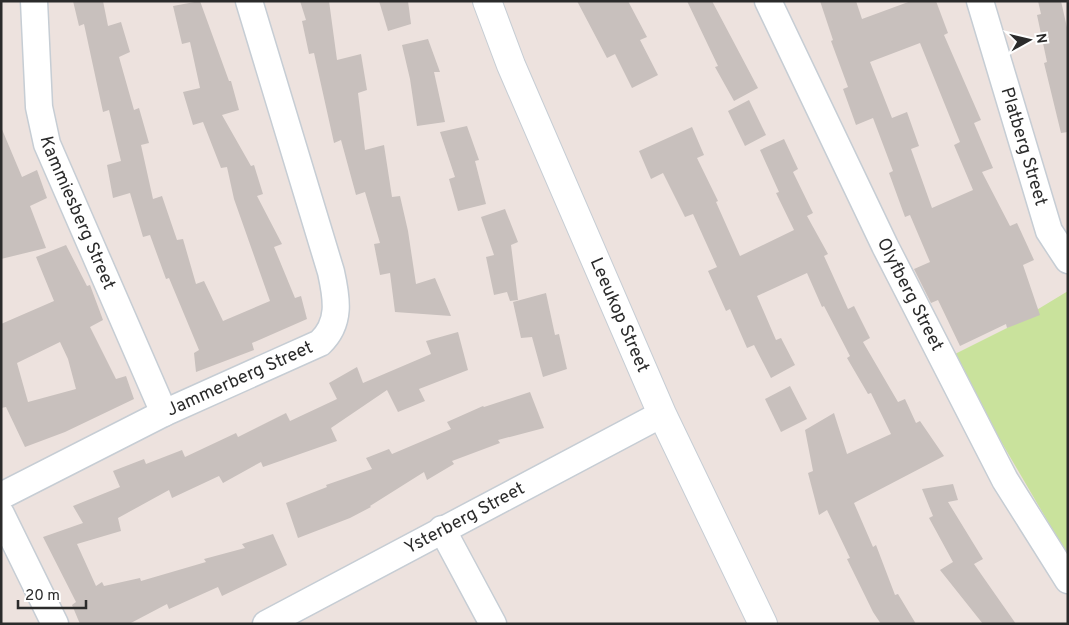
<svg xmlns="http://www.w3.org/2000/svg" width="1069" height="625" font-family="Overpass,sans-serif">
  <rect width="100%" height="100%" fill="#ede2de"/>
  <path fill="#c9e29c" d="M 1068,291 L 1068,556 L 951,356 L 1007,328 Z"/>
  <g fill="#c8c0bd" fill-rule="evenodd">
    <path d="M 73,1 L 103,1 L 108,26 L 121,22 L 130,52 L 119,57 L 134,110 L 139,108 L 149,143 L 141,145 L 153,199 L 162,196 L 177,240 L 183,239 L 196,284 L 204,281 L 223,321 L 270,301 L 234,199 L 227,167 L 221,168 L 203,122 L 193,125 L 183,92 L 200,88 L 190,42 L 182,44 L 173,6 L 200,1 L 229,81 L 231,81 L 239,110 L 222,115 L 251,166 L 254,165 L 263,194 L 257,196 L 282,244 L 274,247 L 295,298 L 301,296 L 307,319 L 252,343 L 254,350 L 196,372 L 194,353 L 199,350 L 169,278 L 166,279 L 150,235 L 143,237 L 130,193 L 113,198 L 107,165 L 121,161 L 109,110 L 103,112 L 84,24 L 79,26 Z"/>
    <path d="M 300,1 L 329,1 L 337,60 L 361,54 L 367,90 L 358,93 L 365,150 L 384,145 L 392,197 L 400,196 L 408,231 L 416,284 L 435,278 L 451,316 L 395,312 L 390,273 L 380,275 L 374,244 L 380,243 L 365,192 L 356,195 L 341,140 L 334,143 L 314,53 L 309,54 L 302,21 L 306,20 Z"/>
    <path d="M 379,1 L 408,1 L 411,24 L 388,31 Z"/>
    <path d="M 577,1 L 628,1 L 647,37 L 640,40 L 658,75 L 632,88 L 615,54 L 607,58 Z"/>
    <path d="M 687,1 L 712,1 L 758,88 L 734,101 L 715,67 L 718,66 Z"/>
    <path d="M 820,1 L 856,1 L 862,19 L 911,1 L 936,1 L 948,33 L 944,35 L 981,120 L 974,123 L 993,168 L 982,172 L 1010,226 L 1017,223 L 1034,260 L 1023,265 L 1040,315 L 1007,328 L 1006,324 L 960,346 L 938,300 L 931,303 L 914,269 L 930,262 L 910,215 L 905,217 L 889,173 L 893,171 L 873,118 L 856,125 L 843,89 L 848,87 L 831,41 L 833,40 ZM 920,43 L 960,142 L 954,145 L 973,190 L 932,208 L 911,149 L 919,146 L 907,112 L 892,118 L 870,62 Z"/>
    <path d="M 1038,1 L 1061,1 L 1068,32 L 1068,132 L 1061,133 L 1044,63 L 1047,62 L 1037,15 L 1041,14 Z"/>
    <path d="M 428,39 L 440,72 L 434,72 L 445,122 L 417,126 L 410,79 L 402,45 Z"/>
    <path d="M 749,100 L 766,135 L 745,146 L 728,111 Z"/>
    <path d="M 467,126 L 479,160 L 475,161 L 486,204 L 458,211 L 449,179 L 455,177 L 440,132 Z"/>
    <path d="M 1,127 L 22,177 L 37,170 L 47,198 L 30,206 L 46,248 L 1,259 Z"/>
    <path d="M 692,127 L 704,155 L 697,158 L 718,201 L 716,202 L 740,256 L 794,230 L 776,193 L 779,192 L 760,150 L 784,139 L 798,169 L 793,172 L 813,213 L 807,216 L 828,254 L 824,256 L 848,309 L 854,306 L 870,338 L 863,342 L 898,402 L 905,399 L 916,423 L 920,421 L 944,456 L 854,503 L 873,547 L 876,545 L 895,595 L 898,594 L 916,624 L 881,624 L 873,612 L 847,559 L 850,558 L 827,510 L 819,515 L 808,473 L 813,471 L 805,430 L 834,413 L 847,454 L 891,434 L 871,393 L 868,394 L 847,358 L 850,356 L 824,306 L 822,307 L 807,273 L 757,296 L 776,340 L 781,338 L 795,365 L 771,378 L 754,345 L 747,348 L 730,309 L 726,311 L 708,271 L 717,267 L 693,214 L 685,217 L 663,173 L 651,179 L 639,151 Z"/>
    <path d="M 505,209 L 518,242 L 511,245 L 518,300 L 510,301 L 507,292 L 494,295 L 486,257 L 494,255 L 481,217 Z"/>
    <path d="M 66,245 L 87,286 L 90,285 L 103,320 L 90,327 L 116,379 L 126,376 L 134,399 L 65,432 L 25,447 L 6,407 L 1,408 L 1,324 L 54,301 L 36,257 ZM 60,342 L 68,359 L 76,389 L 28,402 L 17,363 Z"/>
    <path d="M 546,293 L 555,335 L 559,334 L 567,369 L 543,377 L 532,337 L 521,338 L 513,302 Z"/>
    <path d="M 458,332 L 468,370 L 419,389 L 425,401 L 398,412 L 387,390 L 331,428 L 337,441 L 263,467 L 261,462 L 223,483 L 219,476 L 172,498 L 169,490 L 118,518 L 121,531 L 77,544 L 96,586 L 102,582 L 104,586 L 140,578 L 141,581 L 206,562 L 204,559 L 245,548 L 242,544 L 273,534 L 287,565 L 222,596 L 218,587 L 169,609 L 167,604 L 129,624 L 80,624 L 72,605 L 76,602 L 43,537 L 83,523 L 73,506 L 120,487 L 113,471 L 144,459 L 146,464 L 182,450 L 185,457 L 236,433 L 238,437 L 286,413 L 290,421 L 337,399 L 329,383 L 357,367 L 363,383 L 431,354 L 426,341 Z"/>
    <path d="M 790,386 L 807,419 L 781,432 L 765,399 Z"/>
    <path d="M 530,392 L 544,428 L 498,440 L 500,443 L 452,461 L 454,464 L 427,480 L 424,472 L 370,506 L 371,507 L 350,518 L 298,538 L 286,503 L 327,487 L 326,485 L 372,469 L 366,458 L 389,449 L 392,454 L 451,429 L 447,422 L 483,406 L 484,407 Z"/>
    <path d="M 953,484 L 958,500 L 948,502 L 983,559 L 974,564 L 1016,624 L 983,624 L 940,570 L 953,562 L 929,518 L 933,516 L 922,489 Z"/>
  </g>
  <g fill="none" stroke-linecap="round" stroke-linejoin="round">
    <defs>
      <g id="minor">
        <path id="s1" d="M 34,1 L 39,107 L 47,144 L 164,413"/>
        <path id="s2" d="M 768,1 L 885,246 L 1005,480 L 1068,580"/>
        <path id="s3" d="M 980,1 L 1049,231 L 1068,260"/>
        <path id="s4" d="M 1,496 L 164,413 L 320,343 C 341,323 337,299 331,272 L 249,1"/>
        <path d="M 1,514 L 55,624"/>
        <path d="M 442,529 L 493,624"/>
        <path id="s5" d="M 266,624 L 662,414"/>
      </g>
      <g id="tertiary">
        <path id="s6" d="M 487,1 L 511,65 L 662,414 L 763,624"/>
      </g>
    </defs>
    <use href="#minor" stroke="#c6cdd4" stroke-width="29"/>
    <use href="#tertiary" stroke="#c6cdd4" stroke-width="30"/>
    <use href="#minor" stroke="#fff" stroke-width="26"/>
    <use href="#tertiary" stroke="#fff" stroke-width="28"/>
  </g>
  <g text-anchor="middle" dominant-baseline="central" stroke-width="5" stroke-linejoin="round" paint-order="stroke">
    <g font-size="18" fill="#2b2b2b" stroke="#fff">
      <text stroke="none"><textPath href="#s3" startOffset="152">Platberg Street</textPath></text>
      <text stroke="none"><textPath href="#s1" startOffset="219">Kammiesberg Street</textPath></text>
      <text stroke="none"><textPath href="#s2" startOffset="326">Olyfberg Street</textPath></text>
      <text stroke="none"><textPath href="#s6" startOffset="341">Leeukop Street</textPath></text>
      <text stroke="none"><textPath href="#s4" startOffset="266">Jammerberg Street</textPath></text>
      <text stroke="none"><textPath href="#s5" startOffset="225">Ysterberg Street</textPath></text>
    </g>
  </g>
  <rect width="1069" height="625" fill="none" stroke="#2b2b2b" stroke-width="5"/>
  <g transform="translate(1029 40) rotate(82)" stroke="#ffffff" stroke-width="4" paint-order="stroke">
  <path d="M0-4L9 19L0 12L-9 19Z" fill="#2b2b2b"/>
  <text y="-8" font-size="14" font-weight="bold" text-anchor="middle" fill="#2b2b2b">N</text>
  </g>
  <path d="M18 600v8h68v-8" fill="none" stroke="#2b2b2b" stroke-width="2.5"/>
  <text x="25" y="600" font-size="15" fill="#2b2b2b" stroke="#ffffff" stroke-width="4" paint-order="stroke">20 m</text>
</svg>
